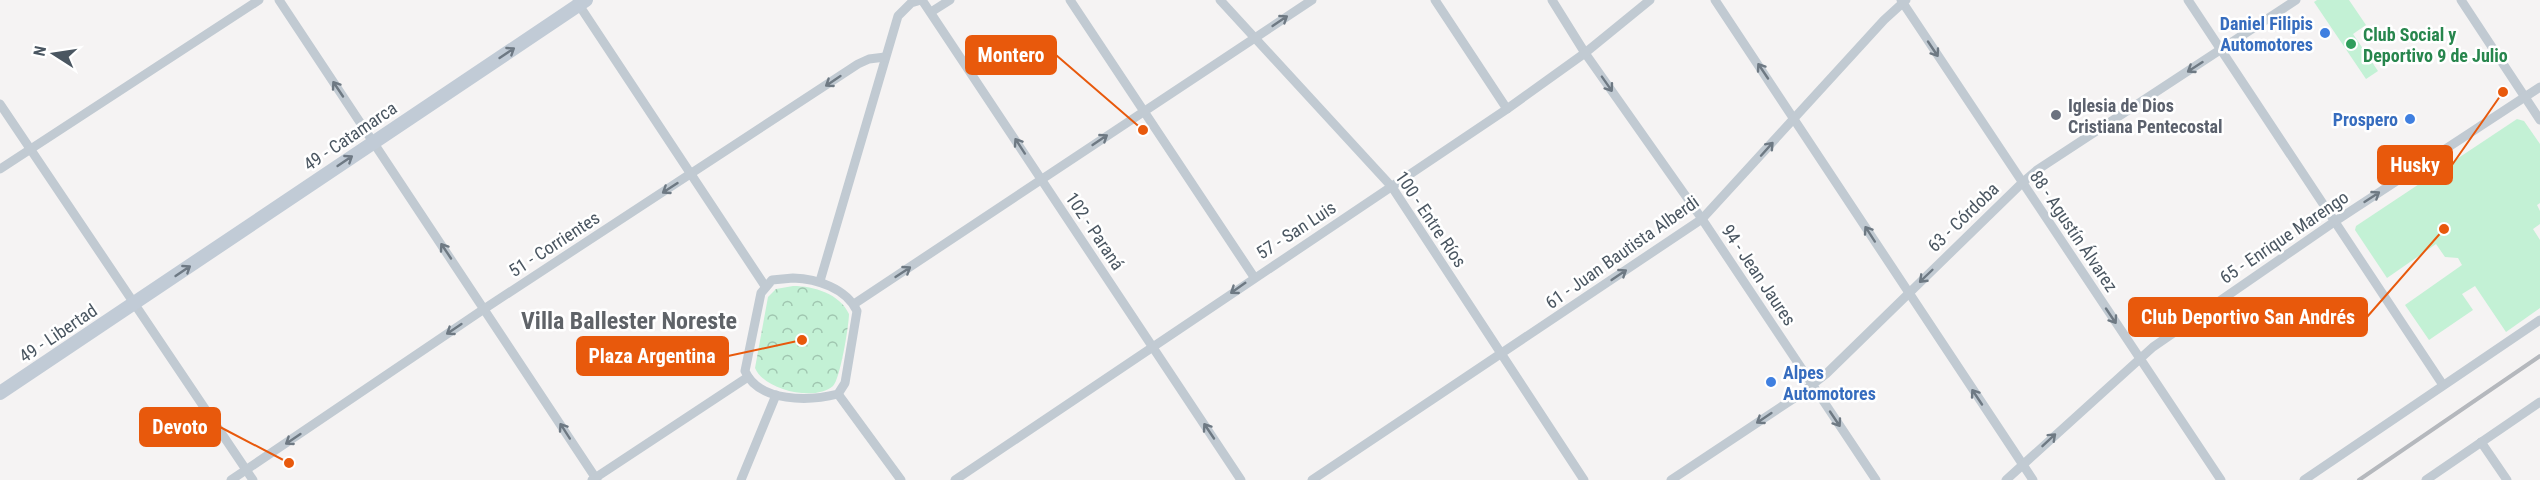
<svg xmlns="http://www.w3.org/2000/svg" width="2540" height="480" font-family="'Roboto Condensed',sans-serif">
  <defs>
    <pattern id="forest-crowns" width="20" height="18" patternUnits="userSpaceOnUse" patternTransform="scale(1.5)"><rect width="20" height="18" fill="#c3f1d5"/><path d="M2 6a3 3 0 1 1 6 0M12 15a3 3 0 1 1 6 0" fill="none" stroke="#a0c6b0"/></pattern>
  </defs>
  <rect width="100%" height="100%" fill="#f5f3f3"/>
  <g fill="#c3f1d5">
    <path d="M 2317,0 L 2349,0 L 2366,25 L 2353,34 L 2378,71 L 2366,79 L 2314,2 Z"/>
    <path d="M 2517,119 L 2524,121 L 2540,144 L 2540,203 L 2537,205 L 2540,211 L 2540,224 L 2533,229 L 2540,240 L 2540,308 L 2506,332 L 2475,286 L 2462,294 L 2473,310 L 2429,340 L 2405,305 L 2462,265 L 2458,258 L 2445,257 L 2436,244 L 2387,278 L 2355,230 L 2356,226 Z"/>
  </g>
  <path fill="url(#forest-crowns)" d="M 793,286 C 814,286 840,294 849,314 C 849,325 840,380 833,386 C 815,402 764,390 755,368 L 768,297 L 776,289 Z"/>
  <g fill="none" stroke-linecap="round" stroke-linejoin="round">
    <g stroke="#c1cad2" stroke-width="9">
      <path d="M 279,0 L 597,480"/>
      <path d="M 922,0 L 1241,480"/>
      <path d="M 1070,0 L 1254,277"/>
      <path d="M 1220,0 L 1392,187 L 1584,480"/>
      <path d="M 1435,0 L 1507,109"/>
      <path d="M 1552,0 L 1585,53 L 1702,219 L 1876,480"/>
      <path d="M 1715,0 L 2033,480"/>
      <path d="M 1901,0 L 2221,480"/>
      <path d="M 2188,0 L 2443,385"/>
      <path d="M 2461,0 L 2540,120"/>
      <path d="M 577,2 L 765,286"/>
      <path d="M 931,12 L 950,0"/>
      <path d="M 0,104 L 253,480"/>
      <path d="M 0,169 L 259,0"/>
      <path d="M 793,278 C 817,279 846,288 857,311 L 845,383 L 838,394 C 810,401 759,403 745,371 L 761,293 L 772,280 Z"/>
      <path d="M 820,281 L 898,16 L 911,3 L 921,0"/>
      <path d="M 854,304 L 1312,0"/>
      <path d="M 838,394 L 901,480"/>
      <path d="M 2481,442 L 2507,480"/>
      <path d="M 231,480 L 484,309 L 858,64 L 869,59 L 885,57"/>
      <path d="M 592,480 L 748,377"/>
      <path d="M 741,480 L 776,395"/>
      <path d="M 955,480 L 1507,109 L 1585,53 L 1650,0"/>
      <path d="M 1312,480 L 1702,219 L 1884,20 L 1906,0"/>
      <path d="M 1671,480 L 1799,395 L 1826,374 L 2022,183 L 2037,170 L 2296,0"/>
      <path d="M 2006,480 L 2153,347 L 2334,222 L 2540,87"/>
      <path d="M 2304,480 L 2540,320"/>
      <path d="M 2426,480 L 2540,402"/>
    </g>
    <path stroke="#c1cbd6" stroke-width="14" d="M 0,393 L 586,0"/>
    <path stroke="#b5b8bd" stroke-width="4" d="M 2359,480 L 2540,356"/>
  </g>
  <defs><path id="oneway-shaft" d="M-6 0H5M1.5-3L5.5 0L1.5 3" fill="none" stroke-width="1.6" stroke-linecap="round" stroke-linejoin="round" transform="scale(1.5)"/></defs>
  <g stroke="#6e7983">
    <use href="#oneway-shaft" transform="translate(1280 21) rotate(-34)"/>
    <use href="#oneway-shaft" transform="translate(1933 49) rotate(56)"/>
    <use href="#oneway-shaft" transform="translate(2195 67) rotate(147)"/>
    <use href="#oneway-shaft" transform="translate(1763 71) rotate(-124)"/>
    <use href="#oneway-shaft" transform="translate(833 81) rotate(146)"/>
    <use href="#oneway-shaft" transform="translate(1607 84) rotate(55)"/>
    <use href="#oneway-shaft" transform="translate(338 89) rotate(-124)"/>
    <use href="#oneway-shaft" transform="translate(1100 140) rotate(-34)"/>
    <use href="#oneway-shaft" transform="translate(1020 146) rotate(-123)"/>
    <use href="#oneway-shaft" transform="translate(1767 149) rotate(-48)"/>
    <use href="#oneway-shaft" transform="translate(670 188) rotate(147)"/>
    <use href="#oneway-shaft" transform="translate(2372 197) rotate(-33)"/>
    <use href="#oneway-shaft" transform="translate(1870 234) rotate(-123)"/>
    <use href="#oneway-shaft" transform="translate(446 251) rotate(-124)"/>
    <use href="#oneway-shaft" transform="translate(903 272) rotate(-33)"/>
    <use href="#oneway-shaft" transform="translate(1619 275) rotate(-34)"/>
    <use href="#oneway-shaft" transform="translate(1926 276) rotate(136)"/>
    <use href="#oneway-shaft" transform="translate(1238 288) rotate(145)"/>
    <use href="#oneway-shaft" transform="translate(2111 316) rotate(56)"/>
    <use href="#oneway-shaft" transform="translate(454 329) rotate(146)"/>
    <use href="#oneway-shaft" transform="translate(1977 397) rotate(-124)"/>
    <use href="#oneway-shaft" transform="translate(1764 418) rotate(146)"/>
    <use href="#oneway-shaft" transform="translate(1835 419) rotate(56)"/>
    <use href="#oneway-shaft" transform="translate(565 431) rotate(-123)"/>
    <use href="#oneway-shaft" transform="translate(1209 431) rotate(-124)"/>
    <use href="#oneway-shaft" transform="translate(293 439) rotate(146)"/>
    <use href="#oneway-shaft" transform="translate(2049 440) rotate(-43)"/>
  </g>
  <g stroke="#6e7984">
    <use href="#oneway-shaft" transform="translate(507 53) rotate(-34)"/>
    <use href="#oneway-shaft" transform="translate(345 161) rotate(-34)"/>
    <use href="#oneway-shaft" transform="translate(183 271) rotate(-34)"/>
  </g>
  <g fill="#3f7fe0" stroke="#fff" stroke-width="2">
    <circle cx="2325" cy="33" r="6"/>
    <circle cx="2410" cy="119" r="6"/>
    <circle cx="1771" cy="382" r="6"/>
  </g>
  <circle fill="#2e9e5b" stroke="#fff" stroke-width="2" cx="2351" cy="44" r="6"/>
  <circle fill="#6b7280" stroke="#fff" stroke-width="2" cx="2056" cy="115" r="6"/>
  <g text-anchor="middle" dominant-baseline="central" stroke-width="5" stroke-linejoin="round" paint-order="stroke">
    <g font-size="18" font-weight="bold" fill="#366cbe" stroke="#fff" text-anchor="end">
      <text x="2313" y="23">Daniel Filipis<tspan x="2313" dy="21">Automotores</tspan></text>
      <text x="2398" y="119">Prospero</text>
      <text x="1783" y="372" text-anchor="start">Alpes<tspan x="1783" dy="21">Automotores</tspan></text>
    </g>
    <g font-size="18" font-weight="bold" fill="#27864d" stroke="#fff" text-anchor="start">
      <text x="2363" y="34">Club Social y<tspan x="2363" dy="21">Deportivo 9 de Julio</tspan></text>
    </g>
    <g font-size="18" font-weight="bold" fill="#5b616d" stroke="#fff" text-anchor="start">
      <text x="2068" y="105">Iglesia de Dios<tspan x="2068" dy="21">Cristiana Pentecostal</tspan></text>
    </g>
    <g font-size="18" fill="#4a5661" stroke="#fff">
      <text transform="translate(350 136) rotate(-34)">49 - Catamarca</text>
      <text transform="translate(1963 217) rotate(-44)">63 - Córdoba</text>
      <text transform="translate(1431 219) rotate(56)">100 - Entre Ríos</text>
      <text transform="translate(1296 230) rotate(-33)">57 - San Luis</text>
      <text transform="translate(1095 231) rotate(56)">102 - Paraná</text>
      <text transform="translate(2074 231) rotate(56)">88 - Agustín Álvarez</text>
      <text transform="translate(2284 237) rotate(-34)">65 - Enrique Marengo</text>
      <text transform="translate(554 244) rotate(-33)">51 - Corrientes</text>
      <text transform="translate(1622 252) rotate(-35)">61 - Juan Bautista Alberdi</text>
      <text transform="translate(1759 275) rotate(56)">94 - Jean Jaures</text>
      <text transform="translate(58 333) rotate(-34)">49 - Libertad</text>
    </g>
    <g font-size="24" font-weight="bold" fill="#5f6368" stroke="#fff">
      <text x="629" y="321">Villa Ballester Noreste</text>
    </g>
  </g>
  <path fill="none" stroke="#e8590c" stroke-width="2" d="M1143 130L1056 55M2503 92L2452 165M2444 229L2367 317M802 340L728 356M289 463L220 427"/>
  <g fill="#e8590c" stroke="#fff" stroke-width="2">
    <circle cx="1143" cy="130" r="6"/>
    <circle cx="2503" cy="92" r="6"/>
    <circle cx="2444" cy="229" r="6"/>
    <circle cx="802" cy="340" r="6"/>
    <circle cx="289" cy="463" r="6"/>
  </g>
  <g fill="#e8590c" stroke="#e8590c" stroke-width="2">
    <rect x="966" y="36" width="90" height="38" rx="6"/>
    <rect x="2378" y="146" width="74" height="38" rx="6"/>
    <rect x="2129" y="298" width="238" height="38" rx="6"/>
    <rect x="577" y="337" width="151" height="38" rx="6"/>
    <rect x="140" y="408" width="80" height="38" rx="6"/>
  </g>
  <g font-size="20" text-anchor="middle" font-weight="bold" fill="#fff">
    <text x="1011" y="62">Montero</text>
    <text x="2415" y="172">Husky</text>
    <text x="2248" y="324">Club Deportivo San Andrés</text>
    <text x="652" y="363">Plaza Argentina</text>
    <text x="180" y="434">Devoto</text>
  </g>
  <g transform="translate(54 54) rotate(282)" stroke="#ffffff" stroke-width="4.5" paint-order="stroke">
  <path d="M0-4.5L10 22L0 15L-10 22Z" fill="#4a5661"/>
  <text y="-9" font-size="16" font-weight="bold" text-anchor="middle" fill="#4a5661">N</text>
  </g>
</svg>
